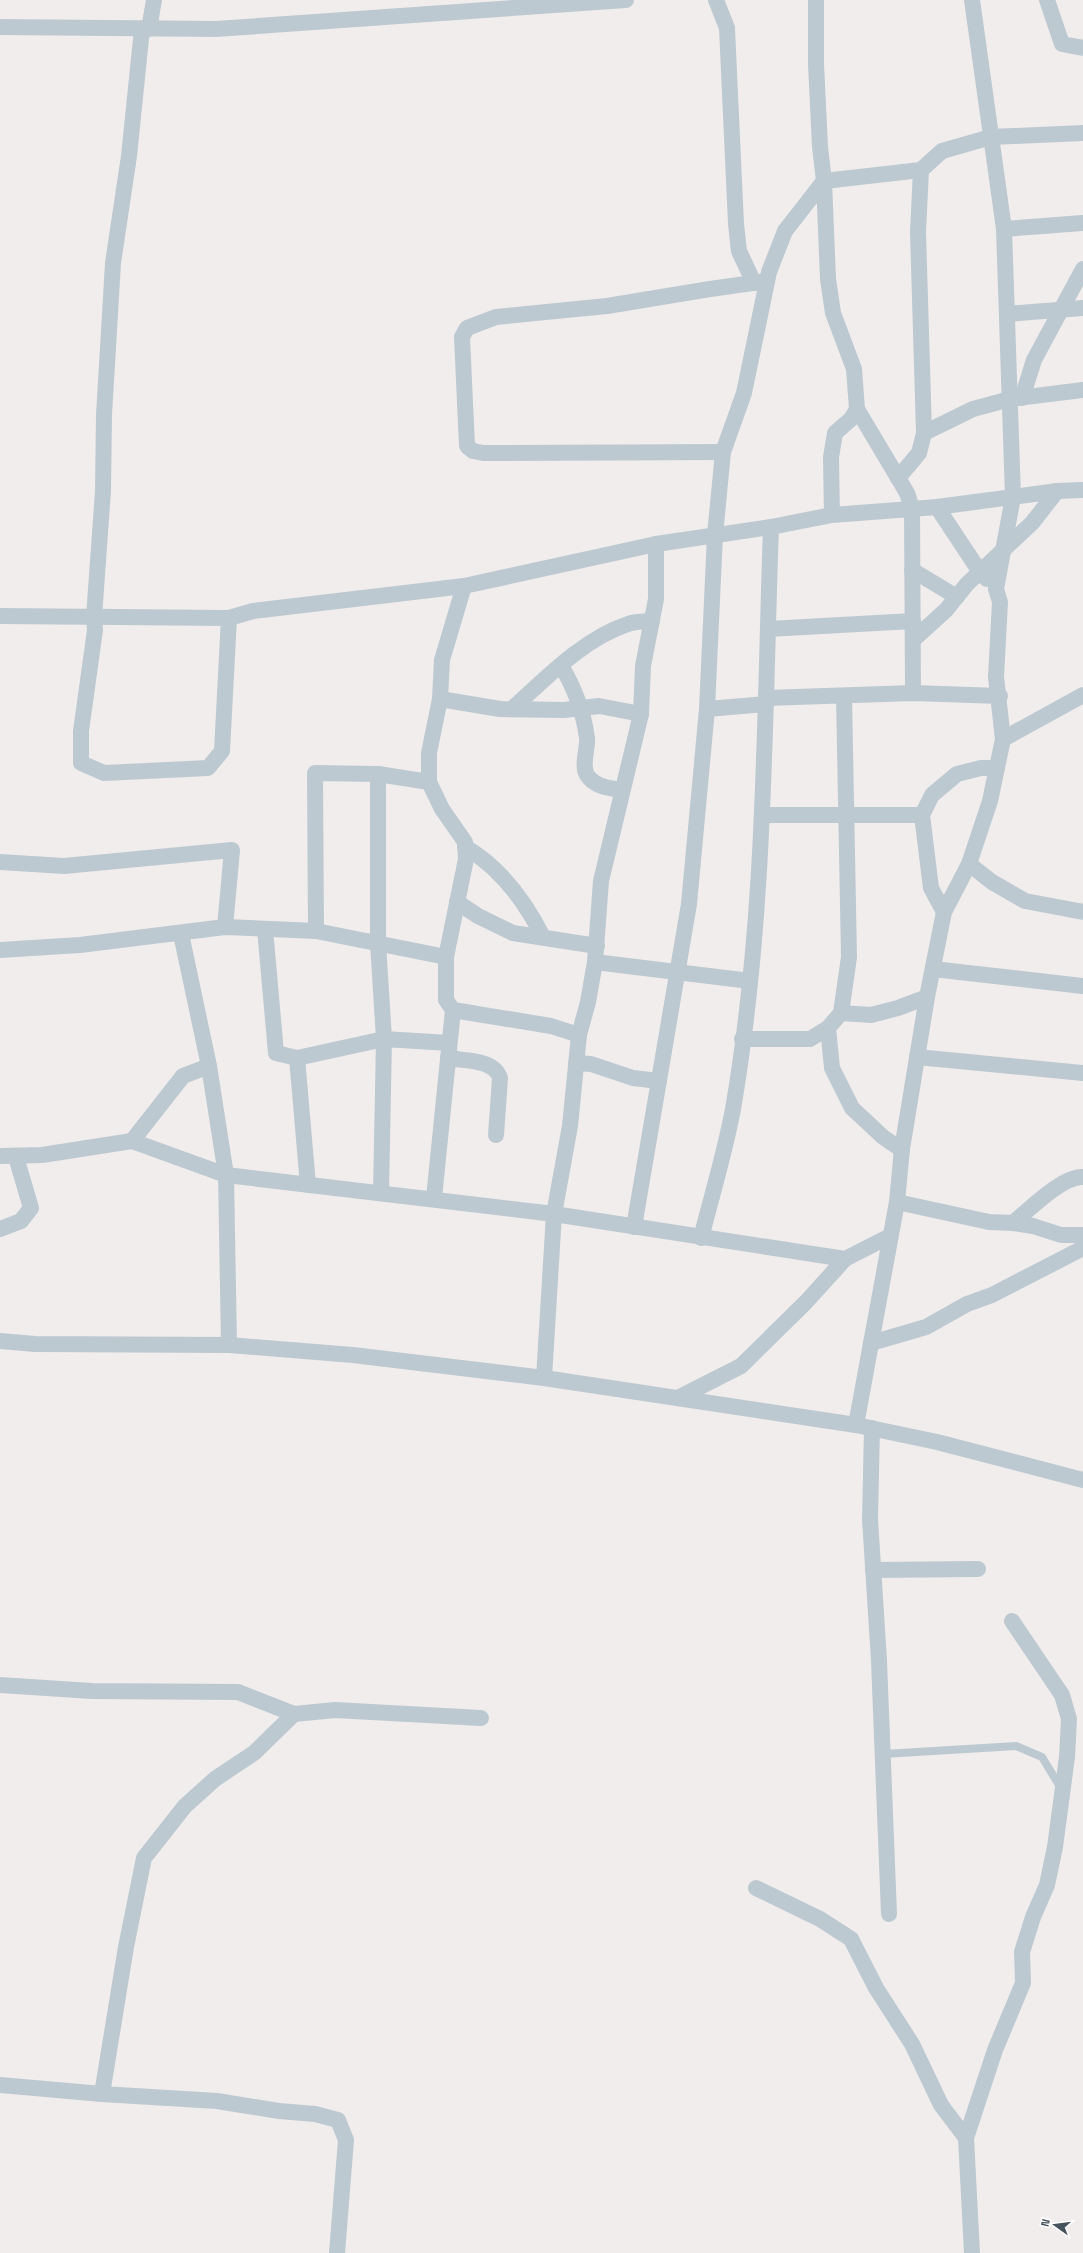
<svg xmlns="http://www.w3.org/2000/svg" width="1083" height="2253" font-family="'Space Grotesk',sans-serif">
  <rect width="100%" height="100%" fill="#f1eded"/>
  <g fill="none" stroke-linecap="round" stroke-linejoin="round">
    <path stroke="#bdc9d1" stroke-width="8" d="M 884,1754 L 1016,1746 L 1042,1757 L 1062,1790"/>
    <g stroke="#bdc9d1" stroke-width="16">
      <path d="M 716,0 L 727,28 L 736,224 L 739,251 L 754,283"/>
      <path d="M 816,0 L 816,64 L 820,147 L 824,181 L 828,279 L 833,313 L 854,369 L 857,409 L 851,419 L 835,433 L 831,457 L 832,515"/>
      <path d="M 1047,0 L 1062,44 L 1083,48"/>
      <path d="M 0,27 L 216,29 L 626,0"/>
      <path d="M 142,29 L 129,156 L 113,263 L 104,415 L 103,491 L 94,617 L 95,630 L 81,731 L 81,763 L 104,773 L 208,768 L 222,751 L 229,618"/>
      <path d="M 149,29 L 154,0"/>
      <path d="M 1004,229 L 1083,223"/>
      <path d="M 1007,314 L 1083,308"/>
      <path d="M 1022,398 L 1034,360 L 1083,269"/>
      <path d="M 857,409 L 907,493 L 912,508 L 913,693"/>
      <path d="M 924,433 L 973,409 L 1010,399 L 1083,390"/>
      <path d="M 723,452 L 483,453 L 473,451 L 467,446 L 462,337 L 467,328 L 496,317 L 607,306 L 710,289 L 767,281"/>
      <path d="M 898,478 L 919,453 L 924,433 L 918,232 L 921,170"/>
      <path d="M 937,507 L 980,572 L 987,579"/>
      <path d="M 912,570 L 957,597"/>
      <path d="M 464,586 L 442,660 L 440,699 L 429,753 L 429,782 L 442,809 L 465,842 L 466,859 L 446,957 L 446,1000 L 453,1010 L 551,1026 L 579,1035"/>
      <path d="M 0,616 L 229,618 L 253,611 L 464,586 L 656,544 L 771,527 L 832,515 L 937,507 L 1057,491 L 1083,490"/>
      <path d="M 768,629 L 913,621"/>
      <path d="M 913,640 L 946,610 L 967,584 L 1032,523 L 1057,491"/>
      <path d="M 561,666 C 574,686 584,714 587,738 C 588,749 581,765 587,775 C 595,787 609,788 622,790"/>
      <path d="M 766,698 L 913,693 L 1000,696"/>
      <path d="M 440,699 L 500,709 L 564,710 L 599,706 L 641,714"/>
      <path d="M 512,709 C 546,678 583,639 628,624 C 635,621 644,622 652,621"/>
      <path d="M 707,709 L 766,704"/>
      <path d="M 1003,739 L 1083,695"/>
      <path d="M 762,815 L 922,815"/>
      <path d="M 465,847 C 501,868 525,901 543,937"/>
      <path d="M 0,862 L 64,866 L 232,850 L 225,927"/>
      <path d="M 969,864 L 992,882 L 1025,901 L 1083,912"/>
      <path d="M 457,902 L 478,916 L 513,933 L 597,946"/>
      <path d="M 944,912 L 931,888 L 922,815 L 932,795 L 957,774 L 981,768 L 997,768"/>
      <path d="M 265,929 L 276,1053 L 297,1058"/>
      <path d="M 316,931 L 315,773 L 378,774"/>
      <path d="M 181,934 L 209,1066 L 226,1175 L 229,1345"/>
      <path d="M 0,950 L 80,945 L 225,927 L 316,931 L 446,957"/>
      <path d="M 595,962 L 750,981"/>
      <path d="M 933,969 L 1083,986"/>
      <path d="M 841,1013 L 871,1015 L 898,1008 L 927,997"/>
      <path d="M 828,1028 L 832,1068 L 852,1108 L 883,1137 L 902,1150"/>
      <path d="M 742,1039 L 810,1039 L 828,1028 L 841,1013 L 849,957 L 844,696"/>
      <path d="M 917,1057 L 1083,1073"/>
      <path d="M 448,1058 C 465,1061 494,1059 500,1078 L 496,1135"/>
      <path d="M 576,1063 L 591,1064 L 633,1078 L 659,1081"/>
      <path d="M 132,1141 L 183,1076 L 209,1066"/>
      <path d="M 0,1156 L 42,1155 L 132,1141 L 226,1175 L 554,1214 L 845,1259 L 890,1236"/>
      <path d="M 308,1185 L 297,1058 L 384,1039 L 378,943 L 378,774 L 429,782"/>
      <path d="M 381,1193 L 384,1039 L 449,1043"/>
      <path d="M 434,1198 L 453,1010"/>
      <path d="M 897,1202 L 989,1222 L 1013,1223 L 1033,1226 L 1061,1235 L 1083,1235"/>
      <path d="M 1013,1223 C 1029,1210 1062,1176 1083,1177"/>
      <path d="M 634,1227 L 689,904 L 707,709 L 715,535 L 723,452 L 744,393 L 769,272 L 785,231 L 824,181 L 921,170 L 942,151 L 991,137 L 1083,133"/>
      <path d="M 0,1229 L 21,1221 L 31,1208 L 16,1157"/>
      <path d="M 701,1238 C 712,1195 725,1152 733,1109 C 766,917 764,721 771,527"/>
      <path d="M 0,1341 L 35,1344 L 229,1345 L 353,1355 L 544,1378 L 856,1425 L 937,1442 L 1083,1480"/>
      <path d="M 871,1343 L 926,1327 L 967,1304 L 992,1295 L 1083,1248"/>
      <path d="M 544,1378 L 554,1214 L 570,1126 L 579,1035 L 588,1002 L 595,962 L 601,881 L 641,714 L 643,666 L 656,599 L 656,544"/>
      <path d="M 678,1398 L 741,1366 L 806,1302 L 845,1259"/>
      <path d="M 856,1425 L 897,1202 L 902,1149 L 927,997 L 944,912 L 969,864 L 990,801 L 1003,739 L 996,677 L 1000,602 L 996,589 L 1013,497 L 1004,229 L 972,0"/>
      <path d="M 872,1428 L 870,1519 L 879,1661 L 889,1914"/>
      <path d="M 873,1570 L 978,1569"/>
      <path d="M 0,1685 L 92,1691 L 238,1692 L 294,1714"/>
      <path d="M 756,1888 L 820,1919 L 851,1939 L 876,1988 L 912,2044 L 941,2105 L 966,2138"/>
      <path d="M 0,2085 L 102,2094"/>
      <path d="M 337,2253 L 346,2140 L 338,2120 L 315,2114 L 279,2111 L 217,2101 L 102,2094 L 126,1947 L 144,1858 L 185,1806 L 215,1779 L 254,1753 L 294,1714 L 335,1710 L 481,1718"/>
      <path d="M 972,2253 L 966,2138 L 995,2050 L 1023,1983 L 1022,1952 L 1033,1917 L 1047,1885 L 1055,1847 L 1067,1757 L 1069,1719 L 1062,1695 L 1012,1621"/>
    </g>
  </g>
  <g transform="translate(1055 2225) rotate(284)" stroke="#ffffff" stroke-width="3" paint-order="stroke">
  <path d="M0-3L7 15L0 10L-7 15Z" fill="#45525c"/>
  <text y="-6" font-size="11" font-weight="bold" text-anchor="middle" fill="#45525c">N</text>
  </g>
</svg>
